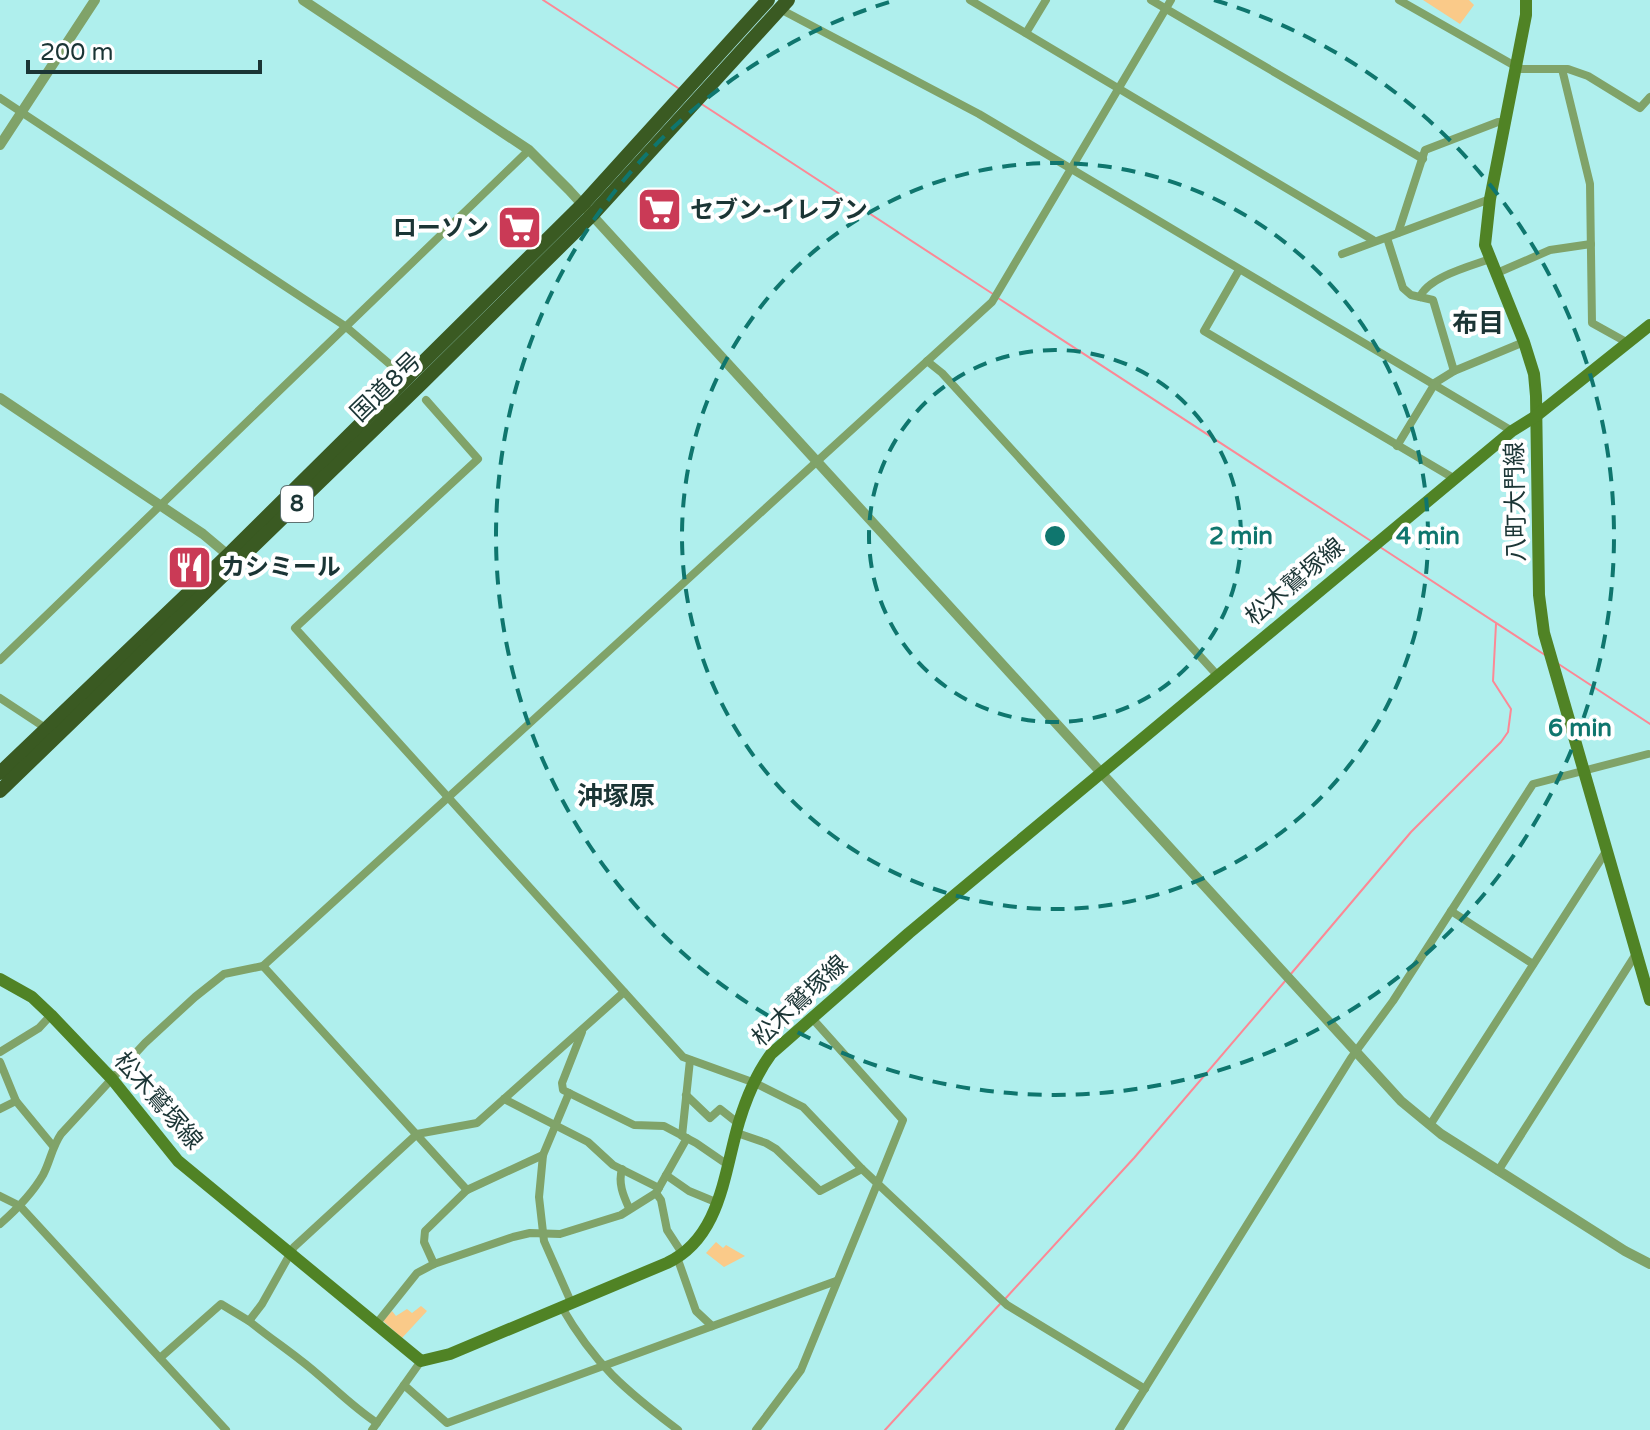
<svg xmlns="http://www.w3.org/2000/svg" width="1650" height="1430" font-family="'Varela Round','Noto Sans JP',sans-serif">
  <rect width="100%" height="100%" fill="#afefed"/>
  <g fill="#faca89">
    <path d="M 1423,0 L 1469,0 L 1474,5 L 1460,24 Z"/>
    <path d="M 716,1242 L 723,1248 L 726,1245 L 745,1256 L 724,1267 L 706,1253 Z"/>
    <path d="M 421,1306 L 427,1311 L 402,1338 L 383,1321 L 392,1311 L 396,1316 L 407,1309 L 412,1313 Z"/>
  </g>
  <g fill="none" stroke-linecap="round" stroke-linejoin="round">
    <g stroke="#fc8895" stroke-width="2">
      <path d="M 543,0 L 678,88"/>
      <path d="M 700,103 L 993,294"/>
      <path d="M 998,298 L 1371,541"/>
      <path d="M 1380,547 L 1545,655"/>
      <path d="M 1557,663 L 1650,724"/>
      <path d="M 1290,975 L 1411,832 L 1501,742 L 1508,732 L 1511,709 L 1493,681 L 1496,624"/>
      <path d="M 1005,1299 L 1134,1158 L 1286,980"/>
      <path d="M 885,1430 L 1000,1304"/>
    </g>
    <g stroke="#80a369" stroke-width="8">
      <path d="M 970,0 L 1373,240"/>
      <path d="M 1151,0 L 1423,159"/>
      <path d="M 1399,0 L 1515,66 L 1522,69 L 1568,69 L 1588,76 L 1640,108 L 1650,97"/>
      <path d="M 780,9 L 979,114 L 1512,431"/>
      <path d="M 1026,33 L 1046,0"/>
      <path d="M 1562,69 L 1590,184 L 1592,323 L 1628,343"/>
      <path d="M 0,98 L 345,326 L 399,372"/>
      <path d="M 1398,233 L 1425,150 L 1498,122 L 1506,122"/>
      <path d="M 1387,238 L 1403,288 L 1411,295 L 1433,300 L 1454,371 L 1524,342"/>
      <path d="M 1342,254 L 1490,199"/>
      <path d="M 1239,270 L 1204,331 L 1455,479"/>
      <path d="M 1497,273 L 1550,250 L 1591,244"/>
      <path d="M 1420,297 C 1428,277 1471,266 1490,259"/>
      <path d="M 927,361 L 942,373 L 1218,676"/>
      <path d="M 1433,384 L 1454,371"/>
      <path d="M 426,400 L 478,459 L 295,628 L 683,1057 L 755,1083 L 803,1107 L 862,1169 L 1007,1305 L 1145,1389"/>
      <path d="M 1397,446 L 1434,385"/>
      <path d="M 0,660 L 529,150"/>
      <path d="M 0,698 L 47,729"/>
      <path d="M 1451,911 L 1533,964"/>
      <path d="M 263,966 L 467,1190"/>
      <path d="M 811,1017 L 903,1120 L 878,1182"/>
      <path d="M 582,1032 L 562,1083 L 563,1090 L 634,1125 L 664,1126 L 696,1143 L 728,1165"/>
      <path d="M 0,1052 L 39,1028 L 51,1015"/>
      <path d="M 0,1062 L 16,1101 L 53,1146"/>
      <path d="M 569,1093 L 543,1155 L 539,1197 L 544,1241 L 571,1302"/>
      <path d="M 686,1095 L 710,1118 L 720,1109 L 739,1124"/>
      <path d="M 504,1099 L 588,1142 L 613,1165 L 659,1188"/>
      <path d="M 0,1109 L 16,1101"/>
      <path d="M 1430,1125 L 1607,850"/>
      <path d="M 737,1133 L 766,1143 L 776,1149 L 820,1191 L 862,1169"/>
      <path d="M 682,1136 L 690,1060"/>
      <path d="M 622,1169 C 618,1183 623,1195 629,1208"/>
      <path d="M 1498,1171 L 1636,954"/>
      <path d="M 666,1175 L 689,1191 L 718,1203"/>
      <path d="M 656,1193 L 661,1200 L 667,1230 L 682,1253"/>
      <path d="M 0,1196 L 20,1206 L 226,1430"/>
      <path d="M 0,1224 C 16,1210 32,1194 43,1175 C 50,1162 52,1147 61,1134 L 145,1043 L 195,997 L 224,974 L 263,966 L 992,302 L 1171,0"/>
      <path d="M 677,1257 L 696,1311 L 712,1326"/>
      <path d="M 434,1264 L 424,1242 L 425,1231 L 467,1190 L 543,1155"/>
      <path d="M 561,1306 C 595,1365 625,1390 678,1430"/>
      <path d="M 377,1323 L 417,1273 L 434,1264 L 513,1237 L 530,1233 L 560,1234 L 621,1215 L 656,1193 L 687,1138"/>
      <path d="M 160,1358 L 221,1304 L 249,1321"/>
      <path d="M 404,1385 L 447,1423 L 836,1281"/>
      <path d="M 377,1423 C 348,1404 326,1379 299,1359 C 282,1346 265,1334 249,1321 L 262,1304 L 294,1247 L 417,1134 L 477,1123 L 624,992"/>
      <path d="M 372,1430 L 421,1361"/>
      <path d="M 756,1430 L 801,1370 L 878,1182"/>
      <path d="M 1119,1430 L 1351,1058 L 1393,1001 L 1533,784 L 1648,754"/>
    </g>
    <g stroke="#80a369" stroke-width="10">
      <path d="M 303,0 L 529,150 L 569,190 L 1401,1101 L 1441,1134 L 1625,1251 L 1650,1264"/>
      <path d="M 0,145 L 95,0"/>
      <path d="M 0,398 L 203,534 L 228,555"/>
    </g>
    <g stroke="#508325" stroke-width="12">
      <path d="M 1526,0 L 1526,15 L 1490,199 L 1485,245 L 1524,342 L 1534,374 L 1536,396 L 1539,595 L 1544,633 L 1650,1000"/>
      <path d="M 0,979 L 32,997 L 51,1015 L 112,1079 L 178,1161 L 421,1361 L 450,1354 L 667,1263 C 721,1238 724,1172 739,1122 C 746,1099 757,1073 771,1054 L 909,933 L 1512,431 L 1536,416 L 1650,325"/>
    </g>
    <g stroke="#3a5a22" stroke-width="14">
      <path d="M 0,773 L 228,555 L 583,204 L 768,0"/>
      <path d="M 0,791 L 423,382 L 593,214 L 788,0"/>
    </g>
  </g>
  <g fill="none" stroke="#0f766e" stroke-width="4" stroke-dasharray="14 10">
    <circle cx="1055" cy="536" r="186"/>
    <circle cx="1055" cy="536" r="373"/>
    <path d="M1214 0A559 559 0 1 1 896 0"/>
  </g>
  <defs>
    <symbol id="supermarket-square" viewBox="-11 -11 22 22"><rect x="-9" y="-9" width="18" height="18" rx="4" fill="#ca3a56" stroke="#fff"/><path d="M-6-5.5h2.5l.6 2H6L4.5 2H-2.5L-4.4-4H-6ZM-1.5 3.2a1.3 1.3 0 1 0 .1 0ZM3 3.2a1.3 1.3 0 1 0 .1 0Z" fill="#fff"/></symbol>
    <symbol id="restaurant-square" viewBox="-11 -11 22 22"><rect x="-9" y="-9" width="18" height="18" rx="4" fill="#ca3a56" stroke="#fff"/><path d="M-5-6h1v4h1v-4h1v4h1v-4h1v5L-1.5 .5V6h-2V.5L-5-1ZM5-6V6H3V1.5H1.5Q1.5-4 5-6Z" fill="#fff"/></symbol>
  </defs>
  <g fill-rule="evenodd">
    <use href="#supermarket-square" x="634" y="184" width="51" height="51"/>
    <use href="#supermarket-square" x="494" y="202" width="51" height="51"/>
    <use href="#restaurant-square" x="164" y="542" width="51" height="51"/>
  </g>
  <g text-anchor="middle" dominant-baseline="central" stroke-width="8" stroke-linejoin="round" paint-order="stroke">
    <rect fill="#fff" stroke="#5f7272" stroke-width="2" x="281" y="486" width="32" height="36" rx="6"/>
    <g font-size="22" font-weight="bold" fill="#1b3535">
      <text x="297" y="504">8</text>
    </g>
    <g font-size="24" font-weight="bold" fill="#1b3535" stroke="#fff" text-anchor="start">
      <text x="690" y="210">セブン-イレブン</text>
      <text x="489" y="228" text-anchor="end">ローソン</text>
      <text x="221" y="567">カシミール</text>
    </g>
    <g font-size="24" fill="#1b3535" stroke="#fff">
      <text transform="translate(386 387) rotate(-44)">国道8号</text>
      <text transform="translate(1516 502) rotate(-91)">八町大門線</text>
      <text transform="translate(1295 582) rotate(-40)">松木鷲塚線</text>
      <text transform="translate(800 1001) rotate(-43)">松木鷲塚線</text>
      <text transform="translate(158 1101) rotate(49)">松木鷲塚線</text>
    </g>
    <g font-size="26" font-weight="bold" fill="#1b3535" stroke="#fff">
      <text x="1478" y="323">布目</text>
      <text x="616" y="796">沖塚原</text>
    </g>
  </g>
  <circle cx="1055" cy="536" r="12" fill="#0f766e" stroke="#fff" stroke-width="4"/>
  <g font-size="24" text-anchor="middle" font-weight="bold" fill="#0f766e" stroke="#fff" stroke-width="8" stroke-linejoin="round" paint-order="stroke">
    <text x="1241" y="544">2 min</text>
    <text x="1428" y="544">4 min</text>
    <text x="1580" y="736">6 min</text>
  </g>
  <path d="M28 60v12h232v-12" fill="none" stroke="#1b3535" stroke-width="4"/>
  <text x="40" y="60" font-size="24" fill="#1b3535" stroke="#ffffff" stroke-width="6" paint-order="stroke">200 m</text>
</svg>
